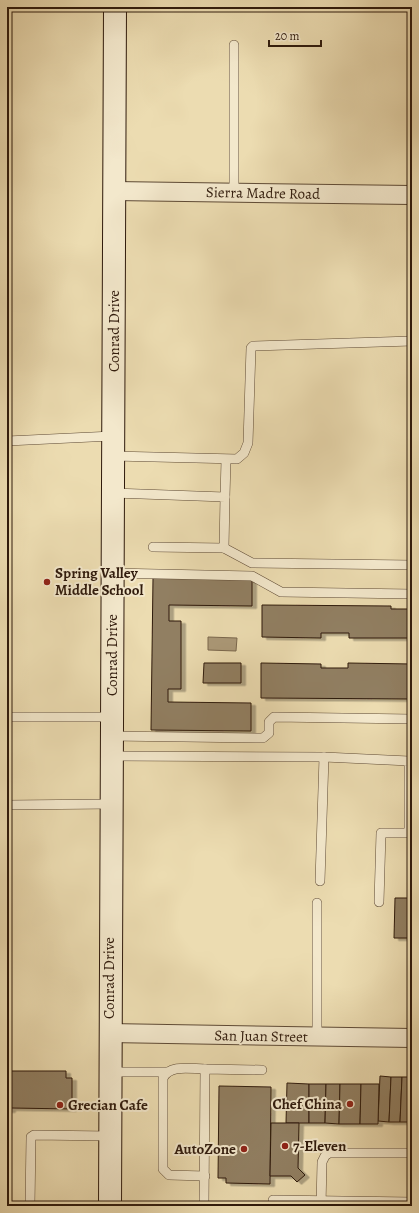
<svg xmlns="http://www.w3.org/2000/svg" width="419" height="1213" font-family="Alegreya,serif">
  <defs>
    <filter id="shadow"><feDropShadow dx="4.5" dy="2.5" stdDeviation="0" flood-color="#0004"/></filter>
  </defs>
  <rect width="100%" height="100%" fill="#ecdcb1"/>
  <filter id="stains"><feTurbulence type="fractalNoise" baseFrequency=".005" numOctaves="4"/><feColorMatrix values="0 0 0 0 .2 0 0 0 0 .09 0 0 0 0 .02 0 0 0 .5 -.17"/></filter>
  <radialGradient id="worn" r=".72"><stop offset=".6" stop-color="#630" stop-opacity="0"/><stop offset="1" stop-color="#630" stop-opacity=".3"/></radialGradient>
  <path fill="#ac9a79" stroke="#7a674d" d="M 208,637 L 237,638 L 236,651 L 208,650 Z"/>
  <g fill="#917f62" stroke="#2f1a0c" filter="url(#shadow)">
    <path d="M 153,578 L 252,579 L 252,606 L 169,605 L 169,621 L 181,621 L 181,689 L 168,689 L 168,702 L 251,703 L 251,731 L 151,730 Z"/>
    <path d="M 262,605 L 391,606 L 391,609 L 412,609 L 412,638 L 349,638 L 349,633 L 321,633 L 321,638 L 262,637 Z"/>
    <path d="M 204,663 L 241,663 L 241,683 L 203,683 Z"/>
    <path d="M 261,663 L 321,664 L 321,668 L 348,668 L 348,663 L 412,664 L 412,699 L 261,698 Z"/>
    <path d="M 395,898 L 412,898 L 412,938 L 394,938 Z"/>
    <path d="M 7,1071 L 66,1071 L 66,1078 L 72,1078 L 72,1109 L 11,1108 L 11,1110 L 7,1110 Z"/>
    <path d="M 380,1076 L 391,1077 L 389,1122 L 378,1121 Z"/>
    <path d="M 391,1077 L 402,1077 L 400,1122 L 389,1122 Z"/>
    <path d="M 402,1077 L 412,1077 L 411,1122 L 400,1122 Z"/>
    <path d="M 287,1083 L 309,1084 L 309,1123 L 286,1123 Z"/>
    <path d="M 309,1084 L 326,1084 L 325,1123 L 309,1123 Z"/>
    <path d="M 326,1084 L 340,1084 L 339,1124 L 325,1123 Z"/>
    <path d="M 340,1084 L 361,1084 L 360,1124 L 339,1124 Z"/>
    <path d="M 361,1084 L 379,1084 L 378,1124 L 360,1124 Z"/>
    <path d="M 219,1086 L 271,1087 L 270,1184 L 226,1183 L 226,1178 L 218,1178 Z"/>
    <path d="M 271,1123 L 299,1123 L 298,1168 L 305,1175 L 297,1182 L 291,1176 L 270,1176 Z"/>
  </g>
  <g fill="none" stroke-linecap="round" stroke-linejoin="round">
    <defs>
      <g id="lane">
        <path d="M 234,45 L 234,193"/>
        <path d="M 7,441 L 113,436"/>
        <path d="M 113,456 L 237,459 L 244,453 L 248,443 L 251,348 L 253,346 L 412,341"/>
        <path d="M 113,493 L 225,497 L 224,548 L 153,547"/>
        <path d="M 225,497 L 226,460"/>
        <path d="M 224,548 L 252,563 L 412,565"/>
        <path d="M 112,573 L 252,576 L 281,592 L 412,594"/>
        <path d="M 7,717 L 111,717"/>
        <path d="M 111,736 L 263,738 L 269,733 L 269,722 L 274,717 L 412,719"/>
        <path d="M 112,756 L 324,757 L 320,881"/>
        <path d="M 324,757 L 409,761 L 409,833 L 412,833"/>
        <path d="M 7,805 L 111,804"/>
        <path d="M 379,902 L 381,833 L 409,833"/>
        <path d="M 317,1037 L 317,903"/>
        <path d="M 109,1072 L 166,1072"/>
        <path d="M 205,1176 L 169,1175 L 163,1169 L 163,1078 C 170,1064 191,1069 205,1069"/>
        <path d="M 273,1200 L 412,1202"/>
        <path d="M 30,1206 L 31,1137 L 34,1135 L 109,1136"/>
        <path d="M 204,1206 L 205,1069 L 262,1070"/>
        <path d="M 321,1206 L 322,1162 L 325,1156 L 329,1153 L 412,1153"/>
      </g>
      <g id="street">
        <path d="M 114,191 L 412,195"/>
        <path d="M 109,1033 L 412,1038"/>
      </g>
      <path id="secondary" d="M 110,1206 L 115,7"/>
    </defs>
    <use href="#lane" stroke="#5e4a35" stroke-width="10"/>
    <use href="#street" stroke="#5e4a35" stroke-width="20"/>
    <use href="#secondary" stroke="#2f1a0c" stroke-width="24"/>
    <use href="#lane" stroke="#f3e8cc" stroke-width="9"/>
    <use href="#street" stroke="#f3e8cc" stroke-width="18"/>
    <use href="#secondary" stroke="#f3e8cc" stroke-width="22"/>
  </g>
  <g fill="#8f2418" stroke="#f3e8cc" stroke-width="1.5">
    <circle cx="47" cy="582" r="4"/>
    <circle cx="350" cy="1104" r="4"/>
    <circle cx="60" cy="1105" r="4"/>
    <circle cx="285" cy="1146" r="4"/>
    <circle cx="244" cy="1149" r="4"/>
  </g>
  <g text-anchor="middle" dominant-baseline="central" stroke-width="4" stroke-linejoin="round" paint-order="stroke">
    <g font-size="15" fill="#2f1a0c" stroke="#f3e8cc">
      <text transform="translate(263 193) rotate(1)">Sierra Madre Road</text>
      <text transform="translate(114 331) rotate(-90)">Conrad Drive</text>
      <text transform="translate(112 655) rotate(-90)">Conrad Drive</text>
      <text transform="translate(109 978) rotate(-90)">Conrad Drive</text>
      <text transform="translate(261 1036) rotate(1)">San Juan Street</text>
    </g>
    <g font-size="15" font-weight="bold" fill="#2f1a0c" stroke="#f3e8cc" text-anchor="start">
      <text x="55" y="573">Spring Valley<tspan x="55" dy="17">Middle School</tspan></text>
      <text x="342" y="1104" text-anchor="end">Chef China</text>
      <text x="68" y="1105">Grecian Cafe</text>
      <text x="293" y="1146">7-Eleven</text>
      <text x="236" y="1149" text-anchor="end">AutoZone</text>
    </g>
  </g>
  <rect width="419" height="1213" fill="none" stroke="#ecdcb1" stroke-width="24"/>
  <rect x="8" y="8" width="403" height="1197" fill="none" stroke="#2f1a0c" stroke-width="2"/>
  <rect x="12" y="12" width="395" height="1189" fill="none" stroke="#2f1a0c"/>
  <path d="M269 40v6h52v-6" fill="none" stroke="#2f1a0c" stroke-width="2"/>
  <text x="275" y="40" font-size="12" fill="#2f1a0c" stroke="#f3e8cc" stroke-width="3" paint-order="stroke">20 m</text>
  <rect width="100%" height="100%" filter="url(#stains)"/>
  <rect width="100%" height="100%" fill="url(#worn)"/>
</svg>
